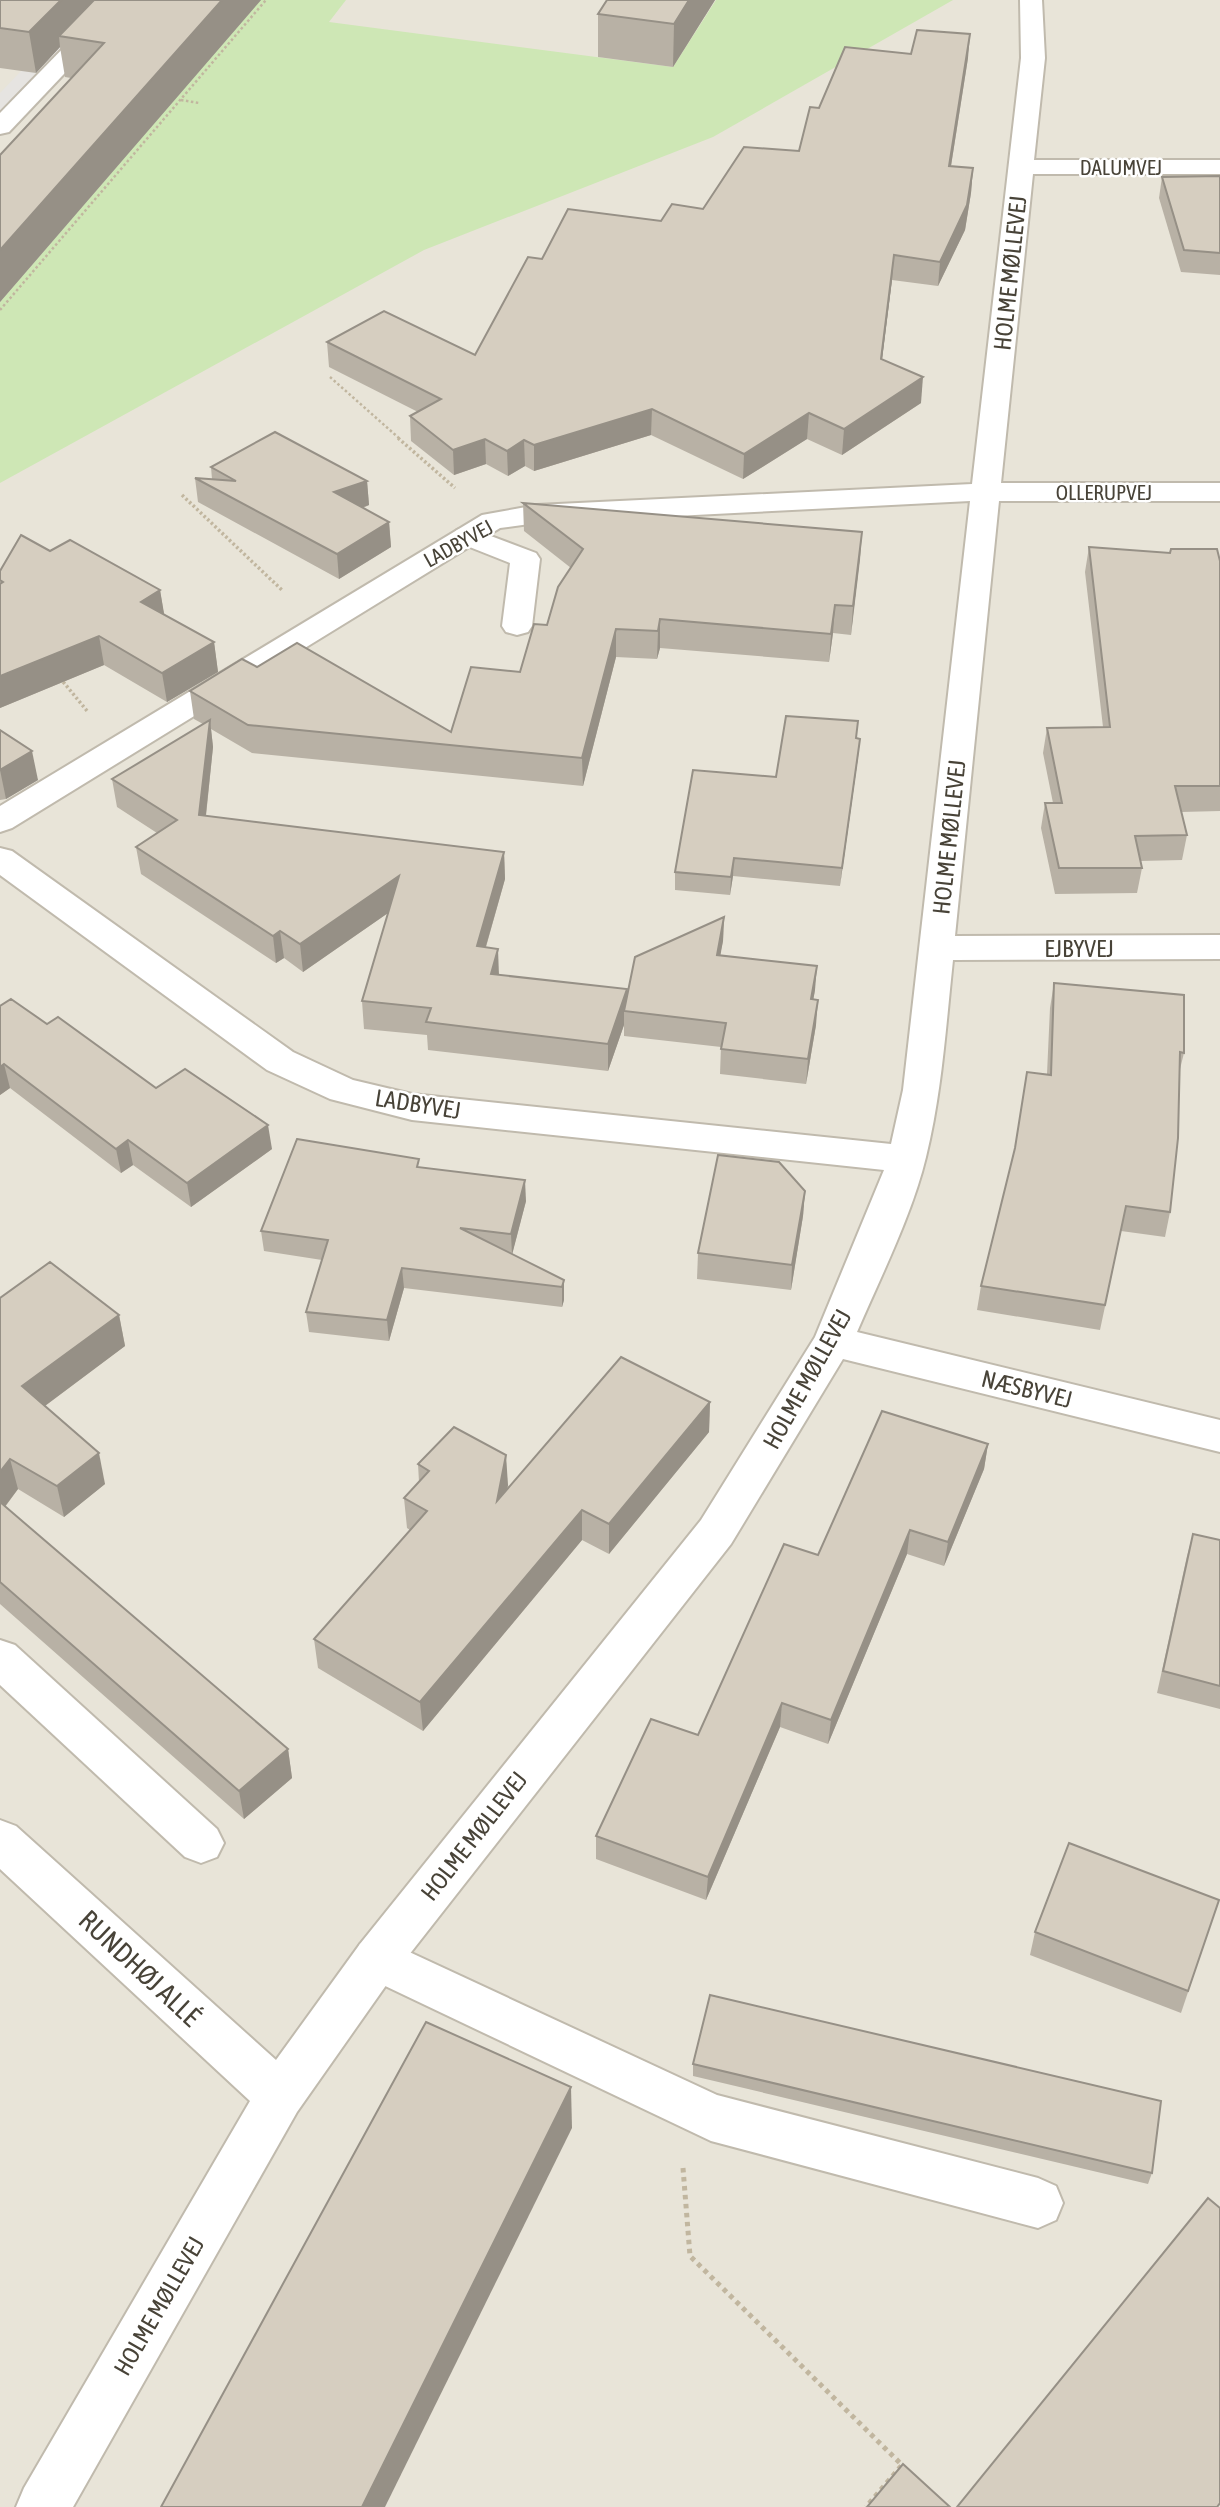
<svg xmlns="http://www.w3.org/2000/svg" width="1220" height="2507" font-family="'Asap Condensed',sans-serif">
  <rect width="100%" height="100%" fill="#f4f2ea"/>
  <rect fill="#e8e4d8" x="0" y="0" width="1220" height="2507"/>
  <path fill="#cee7b5" d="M 260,0 L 346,0 L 329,22 L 673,67 L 716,0 L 953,0 L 713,137 L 424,250 L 0,483 L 0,302 Z"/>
  <path fill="#e6e4e1" d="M 113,0 L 0,116 L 0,93 L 22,70 Z"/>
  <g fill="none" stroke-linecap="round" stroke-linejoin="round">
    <defs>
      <g id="lane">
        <path d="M 467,527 L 536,553 L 540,559 L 532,626 L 528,632 L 517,635 L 506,632 L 502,626 L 510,563 L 457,542 L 452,536 L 457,530 Z"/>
        <path d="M 0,1640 L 15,1645 L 217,1829 L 224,1843 L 217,1857 L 201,1863 L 185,1857 L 0,1685 Z"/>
        <path d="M 377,1937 L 717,2095 L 1038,2178 L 1056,2186 L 1063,2203 L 1056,2220 L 1038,2228 L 711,2141 L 360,1974 L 353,1959 L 360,1944 Z"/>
      </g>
      <g id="street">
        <path d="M 110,0 L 134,0 L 9,132 L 0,134 L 0,113 Z"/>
        <path d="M 1020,0 L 1042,0 L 1045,58 L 1034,160 L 1220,160 L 1220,174 L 1033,174 L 1001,483 L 1220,483 L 1220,501 L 999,501 L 955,936 L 1220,935 L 1220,959 L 953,960 C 946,1025 942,1092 926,1157 C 912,1215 881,1276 857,1332 L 1220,1420 L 1220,1452 L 843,1359 L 731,1544 L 394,1974 L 297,2112 L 73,2507 L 16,2507 L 24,2488 L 250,2101 L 0,1869 L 0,1820 L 16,1826 L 276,2060 L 360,1944 L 701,1520 L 815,1337 L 884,1170 L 412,1120 L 330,1099 L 267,1070 L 0,875 L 0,848 L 12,851 L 293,1052 L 353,1080 L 412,1094 L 891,1144 L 903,1090 L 970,501 L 537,523 L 500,528 L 12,828 L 0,832 L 0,806 L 482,515 L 537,505 L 972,484 L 1021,58 Z"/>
      </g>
    </defs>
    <use href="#lane" stroke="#c0baad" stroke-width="4"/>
    <use href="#street" stroke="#c0baad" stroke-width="4"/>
    <g stroke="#c1b69f" stroke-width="2.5" stroke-dasharray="2.5 2.5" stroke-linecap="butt">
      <path d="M 181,100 L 199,103"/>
      <path d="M 0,310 L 266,0"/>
      <path d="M 330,377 L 400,439"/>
    </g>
    <g stroke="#c1b69f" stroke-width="3.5" stroke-dasharray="2.5 2.5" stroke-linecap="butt">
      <path d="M 398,438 L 455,488"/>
      <path d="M 182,495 L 283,591"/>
      <path d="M 60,678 L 88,712"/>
    </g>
    <path stroke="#c1b69f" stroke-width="5" stroke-dasharray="4.5 4.5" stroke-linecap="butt" d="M 683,2168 L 690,2256 L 902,2465 L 866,2507"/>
    <use href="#lane" fill="#fff" fill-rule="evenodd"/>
    <use href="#street" fill="#fff" fill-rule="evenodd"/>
  </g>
  <g fill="#b8b1a5">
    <path d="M 0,0 L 261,0 L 0,302 L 0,155 L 71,78 L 65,77 L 60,47 L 36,73 L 0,68 Z"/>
    <path d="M 715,0 L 673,67 L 598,57 L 598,14 Z"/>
    <path d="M 911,54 L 968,58 L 951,166 L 973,168 L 971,193 L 965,230 L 938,286 L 892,280 L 882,359 L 921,403 L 842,455 L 807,439 L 743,479 L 651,435 L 534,471 L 525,466 L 508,476 L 486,464 L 454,475 L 411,441 L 410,416 L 418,412 L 329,367 L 327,342 L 475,355 L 542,259 L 661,221 L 703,209 L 799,151 L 819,108 Z"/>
    <path d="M 1220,176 L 1220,275 L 1181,272 L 1159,198 L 1162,177 Z"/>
    <path d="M 211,467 L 367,481 L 369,505 L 363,508 L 389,522 L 391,547 L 339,579 L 198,502 L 195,478 L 212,479 Z"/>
    <path d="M 523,503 L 862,532 L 851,635 L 833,633 L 829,662 L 660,648 L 657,659 L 616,657 L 583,786 L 252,753 L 211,729 L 213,747 L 206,816 L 504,852 L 505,879 L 486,947 L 499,975 L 627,997 L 724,917 L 723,941 L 720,955 L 815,990 L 813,1000 L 816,1025 L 806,1084 L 720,1074 L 721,1047 L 624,1036 L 624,1025 L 608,1071 L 428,1050 L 427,1035 L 364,1029 L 362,1001 L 388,913 L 303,972 L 284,958 L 276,963 L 141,874 L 136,847 L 157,833 L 117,807 L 112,779 L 203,724 L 194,719 L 190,691 L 257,667 L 451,732 L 520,672 L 547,625 L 571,568 L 524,531 Z"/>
    <path d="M 1089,547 L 1220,561 L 1220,811 L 1181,812 L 1187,835 L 1182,860 L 1140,861 L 1142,868 L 1137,893 L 1055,894 L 1041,828 L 1045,803 L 1053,803 L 1043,753 L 1047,728 L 1103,727 L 1085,572 Z"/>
    <path d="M 50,551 L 160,590 L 164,615 L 214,642 L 218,672 L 167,702 L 104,665 L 0,708 L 0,571 Z"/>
    <path d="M 0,730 L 38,780 L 6,799 L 0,800 Z"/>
    <path d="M 857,738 L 858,757 L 840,886 L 733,876 L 730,895 L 675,890 L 675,872 L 776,777 Z"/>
    <path d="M 1054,983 L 1184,1053 L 1179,1073 L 1170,1212 L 1165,1237 L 1121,1231 L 1100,1330 L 977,1310 L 981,1286 L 1047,1074 L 1050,1008 Z"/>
    <path d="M 0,1006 L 47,1024 L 156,1088 L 272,1149 L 191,1207 L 133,1165 L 121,1173 L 10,1088 L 0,1095 Z"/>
    <path d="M 420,1168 L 526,1201 L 512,1254 L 564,1280 L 564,1300 L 562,1307 L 404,1288 L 389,1341 L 309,1332 L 306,1312 L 322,1260 L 264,1251 L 261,1231 Z"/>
    <path d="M 805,1191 L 803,1216 L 791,1290 L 697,1279 L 698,1253 Z"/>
    <path d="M 0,1298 L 119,1315 L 125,1346 L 45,1406 L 105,1484 L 64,1517 L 18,1489 L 5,1507 L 288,1749 L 292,1778 L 244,1819 L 0,1604 Z"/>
    <path d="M 710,1402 L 709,1432 L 609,1554 L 582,1540 L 423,1731 L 318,1668 L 314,1639 L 410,1530 L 407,1528 L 404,1498 L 419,1482 L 418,1464 L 508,1485 L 507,1489 Z"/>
    <path d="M 988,1444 L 984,1469 L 944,1566 L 907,1554 L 828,1744 L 780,1727 L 706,1900 L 596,1859 L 596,1836 L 698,1735 L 818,1555 Z"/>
    <path d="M 1193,1534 L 1220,1540 L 1220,1709 L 1157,1693 L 1187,1556 Z"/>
    <path d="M 1219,1900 L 1181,2013 L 1030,1955 L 1035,1932 Z"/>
    <path d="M 693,2064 L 1152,2173 L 1148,2184 L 693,2076 Z"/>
  </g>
  <g fill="#969086">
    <path d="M 61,0 L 106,0 L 59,36 L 60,47 L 36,73 L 29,32 Z"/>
    <path d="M 222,0 L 261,0 L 0,302 L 0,250 Z"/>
    <path d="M 689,0 L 715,0 L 673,67 L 674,24 Z"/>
    <path d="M 970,34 L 968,58 L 947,191 L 949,166 Z"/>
    <path d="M 973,168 L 971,193 L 965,230 L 938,286 L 940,262 Z"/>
    <path d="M 894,255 L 892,280 L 879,384 L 881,359 Z"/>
    <path d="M 923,377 L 921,403 L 842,455 L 844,429 Z"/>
    <path d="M 652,409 L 651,435 L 534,471 L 534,445 Z"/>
    <path d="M 809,413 L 807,439 L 743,479 L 744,454 Z"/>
    <path d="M 485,439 L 486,464 L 454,475 L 453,450 Z"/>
    <path d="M 524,440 L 525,466 L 508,476 L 507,451 Z"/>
    <path d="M 367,481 L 369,505 L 336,517 L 334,492 Z"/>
    <path d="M 389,522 L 391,547 L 339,579 L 337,554 Z"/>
    <path d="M 862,532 L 860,560 L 851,635 L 853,606 Z"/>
    <path d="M 160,590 L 165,619 L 141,602 Z"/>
    <path d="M 835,605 L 833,633 L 829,662 L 831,634 Z"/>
    <path d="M 660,619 L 660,648 L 657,659 L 658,631 Z"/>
    <path d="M 616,629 L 616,657 L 583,786 L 582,758 Z"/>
    <path d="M 99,636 L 104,665 L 0,708 L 0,676 Z"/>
    <path d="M 214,642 L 218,672 L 167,702 L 162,673 Z"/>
    <path d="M 210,720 L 213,747 L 203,842 L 199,815 Z"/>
    <path d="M 860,739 L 858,757 L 840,886 L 842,868 Z"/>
    <path d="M 32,751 L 38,780 L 6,799 L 0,770 Z"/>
    <path d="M 504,852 L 505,879 L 478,974 L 477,946 Z"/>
    <path d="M 734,858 L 733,876 L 730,895 L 731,877 Z"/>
    <path d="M 399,876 L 401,904 L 303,972 L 300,944 Z"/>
    <path d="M 724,917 L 723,941 L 716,979 L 717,955 Z"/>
    <path d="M 280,931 L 284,958 L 276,963 L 273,936 Z"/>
    <path d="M 498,949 L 499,976 L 491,974 Z"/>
    <path d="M 817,966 L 815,990 L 809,1024 L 811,999 Z"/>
    <path d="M 627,989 L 627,1011 L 624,1011 L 624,1025 L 608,1071 L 608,1044 Z"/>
    <path d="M 818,1000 L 816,1025 L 806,1084 L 808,1059 Z"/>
    <path d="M 4,1064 L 10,1088 L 0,1095 L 0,1067 Z"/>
    <path d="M 268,1125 L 272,1149 L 191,1207 L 187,1183 Z"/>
    <path d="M 128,1140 L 133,1165 L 121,1173 L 116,1149 Z"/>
    <path d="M 525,1180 L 526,1201 L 512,1255 L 511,1234 Z"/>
    <path d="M 805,1191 L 803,1216 L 791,1290 L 792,1265 Z"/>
    <path d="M 402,1268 L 404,1288 L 389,1341 L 387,1320 Z"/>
    <path d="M 564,1280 L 564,1300 L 562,1307 L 562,1287 Z"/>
    <path d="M 119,1315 L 125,1346 L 30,1417 L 22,1386 Z"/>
    <path d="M 710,1402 L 709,1432 L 609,1554 L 609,1524 Z"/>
    <path d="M 988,1444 L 984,1469 L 944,1566 L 948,1542 Z"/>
    <path d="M 99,1453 L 105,1484 L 64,1517 L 57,1486 Z"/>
    <path d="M 506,1455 L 508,1485 L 498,1531 L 497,1501 Z"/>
    <path d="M 10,1459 L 18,1489 L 0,1513 L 0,1472 Z"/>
    <path d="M 582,1510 L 582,1540 L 423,1731 L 420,1702 Z"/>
    <path d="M 910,1530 L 907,1554 L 828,1744 L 831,1720 Z"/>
    <path d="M 782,1703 L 780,1727 L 706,1900 L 708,1877 Z"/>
    <path d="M 288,1749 L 292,1778 L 244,1819 L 239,1791 Z"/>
    <path d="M 571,2087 L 572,2128 L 385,2507 L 362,2507 Z"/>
  </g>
  <g fill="#d6cec0" stroke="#969086" stroke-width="2">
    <path d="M 0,0 L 61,0 L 29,32 L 0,28 Z"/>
    <path d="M 94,0 L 222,0 L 0,250 L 0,155 L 104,43 L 59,36 Z"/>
    <path d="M 607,0 L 689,0 L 674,24 L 598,14 Z"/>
    <path d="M 917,30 L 970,34 L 949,166 L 973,168 L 967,205 L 940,262 L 894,255 L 881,359 L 923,377 L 844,429 L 809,413 L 744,454 L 652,409 L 534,445 L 524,440 L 507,451 L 485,439 L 453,450 L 410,416 L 441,399 L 327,342 L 384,311 L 475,355 L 528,257 L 542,259 L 568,209 L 661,221 L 672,204 L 703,209 L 744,147 L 799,151 L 810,107 L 819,108 L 845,47 L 911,54 Z"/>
    <path d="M 1220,176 L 1220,253 L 1184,250 L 1162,177 Z"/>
    <path d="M 275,432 L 367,481 L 334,492 L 389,522 L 337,554 L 195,478 L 236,481 L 211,467 Z"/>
    <path d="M 523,503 L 862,532 L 853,606 L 835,605 L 831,634 L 660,619 L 658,631 L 616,629 L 582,758 L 248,725 L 190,691 L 242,659 L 257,667 L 297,643 L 451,732 L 471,667 L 520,672 L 534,624 L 547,625 L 558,587 L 583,549 Z"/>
    <path d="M 21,535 L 50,551 L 70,540 L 160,590 L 141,602 L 214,642 L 162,673 L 99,636 L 0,676 L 0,584 L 3,582 L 0,580 L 0,571 Z"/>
    <path d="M 1089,547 L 1170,553 L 1171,549 L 1217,549 L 1220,561 L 1220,786 L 1175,786 L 1187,835 L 1135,836 L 1142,868 L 1059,868 L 1045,803 L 1062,803 L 1047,728 L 1110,727 Z"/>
    <path d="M 786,716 L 858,721 L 856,738 L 860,739 L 842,868 L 734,858 L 731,877 L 675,872 L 693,770 L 776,777 Z"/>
    <path d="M 210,720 L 199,815 L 504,852 L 477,946 L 498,949 L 491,974 L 627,989 L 608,1044 L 426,1022 L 431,1008 L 362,1001 L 399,876 L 300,944 L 280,931 L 273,936 L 136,847 L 177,820 L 112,779 Z"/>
    <path d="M 0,730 L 32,751 L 0,770 Z"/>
    <path d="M 724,917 L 717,955 L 817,966 L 811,999 L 818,1000 L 808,1059 L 721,1049 L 726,1023 L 624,1011 L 635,957 Z"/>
    <path d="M 1054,983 L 1184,995 L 1184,1053 L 1180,1052 L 1178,1138 L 1170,1212 L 1126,1206 L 1105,1305 L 981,1286 L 1015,1148 L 1027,1072 L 1051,1075 Z"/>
    <path d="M 11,999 L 47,1024 L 58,1017 L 156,1088 L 185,1069 L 268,1125 L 187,1183 L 128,1140 L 116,1149 L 4,1064 L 0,1067 L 0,1006 Z"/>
    <path d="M 297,1139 L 419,1159 L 417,1167 L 525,1180 L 511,1234 L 460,1228 L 564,1280 L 562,1287 L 402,1268 L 387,1320 L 306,1312 L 328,1240 L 261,1231 Z"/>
    <path d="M 718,1155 L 779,1162 L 805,1191 L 792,1265 L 698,1253 Z"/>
    <path d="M 50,1262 L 119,1315 L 22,1386 L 99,1453 L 57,1486 L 10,1459 L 0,1472 L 0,1298 Z"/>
    <path d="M 621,1357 L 710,1402 L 609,1524 L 582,1510 L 420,1702 L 314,1639 L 427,1511 L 404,1498 L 429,1471 L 418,1464 L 454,1427 L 506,1455 L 497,1501 Z"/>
    <path d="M 882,1411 L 988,1444 L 948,1542 L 910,1530 L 831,1720 L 782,1703 L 708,1877 L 596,1836 L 651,1719 L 698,1735 L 784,1544 L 818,1555 Z"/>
    <path d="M 0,1502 L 288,1749 L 239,1791 L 0,1582 Z"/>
    <path d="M 1193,1534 L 1220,1540 L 1220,1686 L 1163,1671 Z"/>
    <path d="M 1069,1843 L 1219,1900 L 1188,1991 L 1035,1932 Z"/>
    <path d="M 710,1995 L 1161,2101 L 1152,2173 L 693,2064 Z"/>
    <path d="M 426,2022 L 571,2087 L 362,2507 L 161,2507 Z"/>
    <path d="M 1208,2198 L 1220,2208 L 1220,2503 L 1217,2507 L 957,2507 Z"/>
    <path d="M 903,2464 L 950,2507 L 867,2507 Z"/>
  </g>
  <g text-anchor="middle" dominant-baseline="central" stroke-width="5" stroke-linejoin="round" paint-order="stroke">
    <g font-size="21" fill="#484338" stroke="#fff">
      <text x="1121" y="167">DALUMVEJ</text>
      <text x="1104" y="492">OLLERUPVEJ</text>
      <text transform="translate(458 543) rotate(-29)">LADBYVEJ</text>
    </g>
    <g font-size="24" fill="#484338" stroke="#fff">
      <text transform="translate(1010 273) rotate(-84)">HOLME MØLLEVEJ</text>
      <text transform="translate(949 837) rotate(-84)">HOLME MØLLEVEJ</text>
      <text x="1079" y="948">EJBYVEJ</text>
      <text transform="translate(418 1104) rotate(9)">LADBYVEJ</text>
      <text transform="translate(807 1379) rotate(-61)">HOLME MØLLEVEJ</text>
      <text transform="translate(1027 1389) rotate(14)">NÆSBYVEJ</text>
      <text transform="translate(474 1836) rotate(-52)">HOLME MØLLEVEJ</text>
      <text transform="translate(159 2306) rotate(-60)">HOLME MØLLEVEJ</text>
    </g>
    <g font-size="28" fill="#484338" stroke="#fff">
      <text transform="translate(140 1968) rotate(43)">RUNDHØJ ALLÉ</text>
    </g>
  </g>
</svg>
